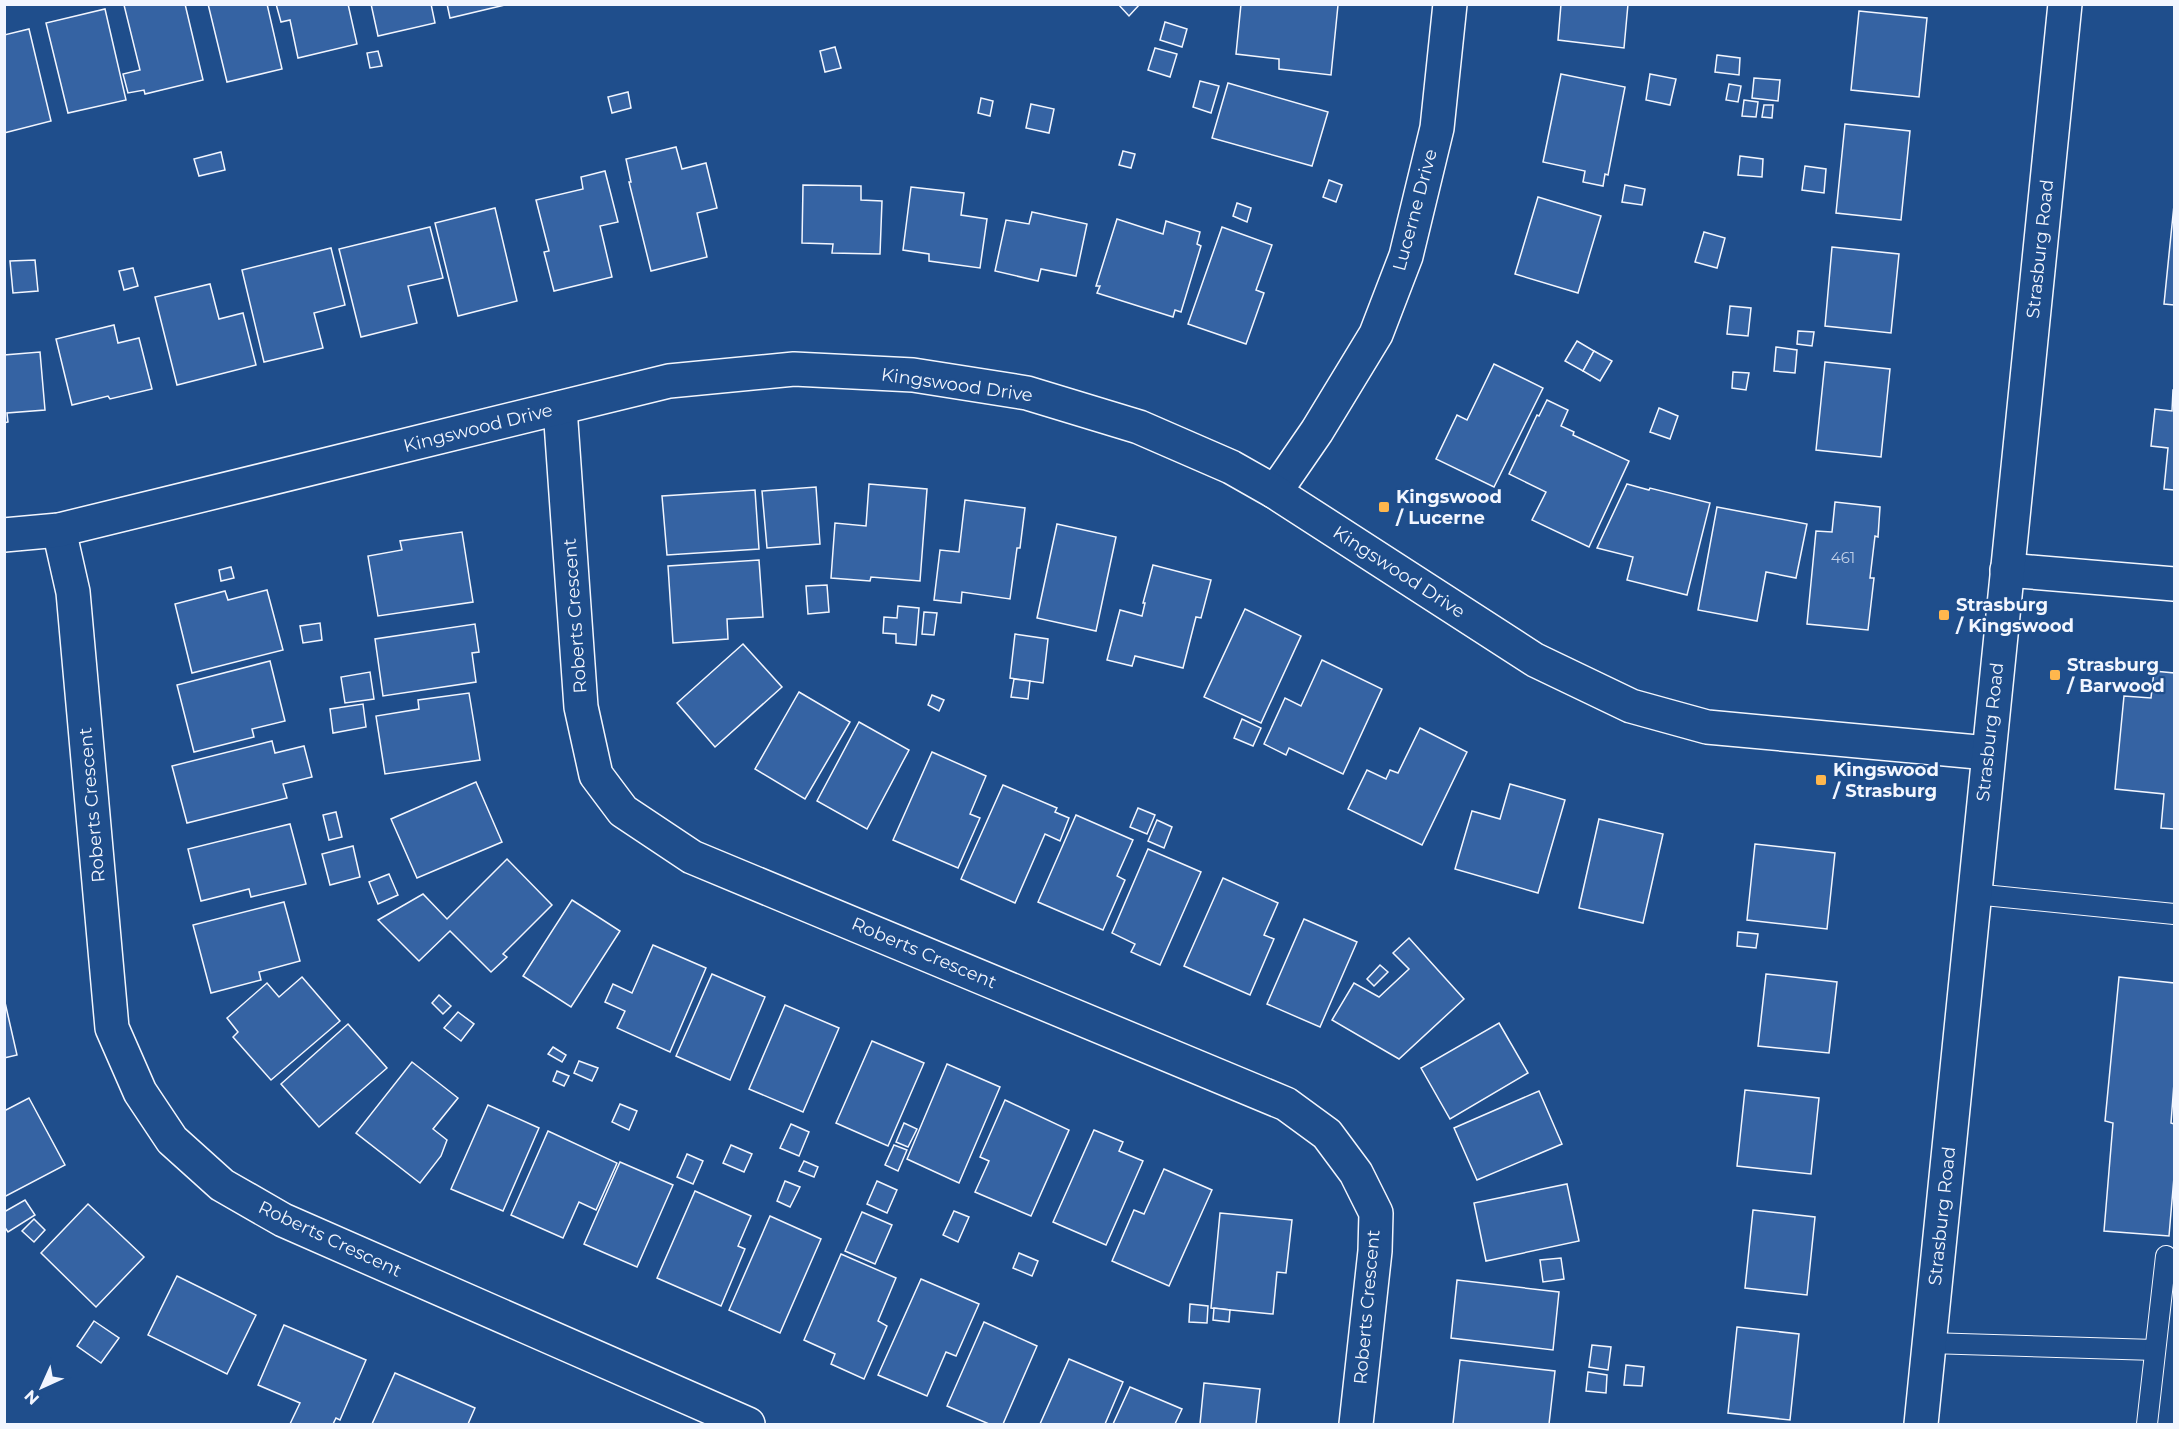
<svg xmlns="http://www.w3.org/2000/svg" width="2179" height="1429" font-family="Montserrat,sans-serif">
  <rect width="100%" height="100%" fill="#1f4e8c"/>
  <g fill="#3563a3" stroke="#f2f6ff" stroke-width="1.5">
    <path d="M 185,4 L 203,80 L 145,94 L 144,90 L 128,93 L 123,74 L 140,70 L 124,5 Z"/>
    <path d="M 208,4 L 267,4 L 282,69 L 227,82 Z"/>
    <path d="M 276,4 L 348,4 L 357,44 L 298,58 L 290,20 L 281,22 Z"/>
    <path d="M 371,4 L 431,4 L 435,23 L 378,36 Z"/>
    <path d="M 447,4 L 509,4 L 450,18 Z"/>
    <path d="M 1118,4 L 1140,4 L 1129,16 Z"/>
    <path d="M 1241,4 L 1338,5 L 1331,75 L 1279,69 L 1279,59 L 1236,54 Z"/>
    <path d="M 1561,4 L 1628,4 L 1624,48 L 1558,40 Z"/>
    <path d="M 105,9 L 126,100 L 68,113 L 46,23 Z"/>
    <path d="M 1859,11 L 1927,18 L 1919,97 L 1851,90 Z"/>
    <path d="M 1165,22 L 1187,29 L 1182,47 L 1160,40 Z"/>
    <path d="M 29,29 L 51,121 L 4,133 L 4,35 Z"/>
    <path d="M 835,47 L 841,68 L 825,72 L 820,51 Z"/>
    <path d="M 1155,48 L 1177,54 L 1170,77 L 1148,70 Z"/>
    <path d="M 378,51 L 382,66 L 370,68 L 367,53 Z"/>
    <path d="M 1717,55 L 1740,58 L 1739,75 L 1715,72 Z"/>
    <path d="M 1561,74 L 1625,87 L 1608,175 L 1605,174 L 1603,186 L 1583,182 L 1585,171 L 1543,162 Z"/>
    <path d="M 1650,74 L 1676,79 L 1670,105 L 1646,100 Z"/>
    <path d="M 1754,78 L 1780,80 L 1778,101 L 1752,98 Z"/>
    <path d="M 1200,81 L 1219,86 L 1211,113 L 1193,107 Z"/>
    <path d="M 1228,83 L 1328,112 L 1312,166 L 1212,138 Z"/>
    <path d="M 1729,84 L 1741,86 L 1738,102 L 1726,100 Z"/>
    <path d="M 628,92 L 631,108 L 612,113 L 608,97 Z"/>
    <path d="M 981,98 L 993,101 L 990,116 L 978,113 Z"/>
    <path d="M 1744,100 L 1758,102 L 1756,117 L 1742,116 Z"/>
    <path d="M 1031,104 L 1054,109 L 1049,133 L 1026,128 Z"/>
    <path d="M 1764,105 L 1773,105 L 1772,118 L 1762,117 Z"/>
    <path d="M 1845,124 L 1910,131 L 1901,220 L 1836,213 Z"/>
    <path d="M 676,147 L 682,169 L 706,163 L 717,208 L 697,213 L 707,257 L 651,271 L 629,182 L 631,182 L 626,159 Z"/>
    <path d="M 1123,151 L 1135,154 L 1131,168 L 1119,165 Z"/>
    <path d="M 221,152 L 225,170 L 199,176 L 194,159 Z"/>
    <path d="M 1740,156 L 1763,159 L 1762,177 L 1738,175 Z"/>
    <path d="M 1805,166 L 1826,169 L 1824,193 L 1802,190 Z"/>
    <path d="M 605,171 L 618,222 L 600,226 L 612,277 L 554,291 L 544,252 L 549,251 L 536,200 L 583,189 L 581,177 Z"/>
    <path d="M 1329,180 L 1342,185 L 1336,202 L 1323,197 Z"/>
    <path d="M 803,185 L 861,186 L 861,200 L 882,201 L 880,254 L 832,253 L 833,244 L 802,243 Z"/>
    <path d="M 1625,185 L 1645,189 L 1642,205 L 1622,202 Z"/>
    <path d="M 911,187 L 964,193 L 961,215 L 987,219 L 980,268 L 929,261 L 929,254 L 903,250 Z"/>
    <path d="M 1538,197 L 1601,216 L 1578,293 L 1515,274 Z"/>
    <path d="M 1237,203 L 1251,208 L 1247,222 L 1233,216 Z"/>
    <path d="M 2174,205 L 2174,305 L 2164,304 Z"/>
    <path d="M 495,208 L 517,301 L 458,316 L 435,223 Z"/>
    <path d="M 1032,212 L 1087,224 L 1076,276 L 1041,269 L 1038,281 L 995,271 L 1006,220 L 1029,224 Z"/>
    <path d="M 1117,219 L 1163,234 L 1166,221 L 1200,232 L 1197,244 L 1201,246 L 1181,312 L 1175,310 L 1173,317 L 1097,293 L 1100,286 L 1096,286 Z"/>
    <path d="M 430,227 L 443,278 L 408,286 L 417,323 L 361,337 L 339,249 Z"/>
    <path d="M 1222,227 L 1272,245 L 1256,290 L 1264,293 L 1246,344 L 1188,324 Z"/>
    <path d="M 1704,232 L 1725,238 L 1717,268 L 1695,262 Z"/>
    <path d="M 1832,247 L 1899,254 L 1891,333 L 1825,326 Z"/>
    <path d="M 331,248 L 345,305 L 314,313 L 323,348 L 264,362 L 242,270 Z"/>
    <path d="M 35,260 L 38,291 L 13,293 L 10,261 Z"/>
    <path d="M 133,268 L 138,286 L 124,290 L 119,271 Z"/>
    <path d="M 210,284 L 219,319 L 243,313 L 256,365 L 177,385 L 155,297 Z"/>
    <path d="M 1730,306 L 1751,308 L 1748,336 L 1727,334 Z"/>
    <path d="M 114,325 L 118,343 L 139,338 L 152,389 L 110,399 L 108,396 L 72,405 L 56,339 Z"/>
    <path d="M 1798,331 L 1814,332 L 1812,346 L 1797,344 Z"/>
    <path d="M 1577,341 L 1594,351 L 1583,371 L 1565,361 Z"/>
    <path d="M 1776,347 L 1797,350 L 1795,373 L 1774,371 Z"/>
    <path d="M 1594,351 L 1612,361 L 1600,381 L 1583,371 Z"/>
    <path d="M 40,352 L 45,410 L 7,413 L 8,422 L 4,423 L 4,355 Z"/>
    <path d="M 1825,362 L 1890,369 L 1881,457 L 1816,450 Z"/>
    <path d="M 1494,364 L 1543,388 L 1494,487 L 1436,459 L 1457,415 L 1467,420 Z"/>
    <path d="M 1733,372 L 1749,373 L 1746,390 L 1732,388 Z"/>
    <path d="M 2173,390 L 2174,390 L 2174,490 L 2164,489 L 2168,448 L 2151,446 L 2155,409 L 2172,411 Z"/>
    <path d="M 1547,400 L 1568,410 L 1561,426 L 1574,432 L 1573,435 L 1629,461 L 1589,547 L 1532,520 L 1546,492 L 1509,474 L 1537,415 L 1539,416 Z"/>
    <path d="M 1659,408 L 1678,416 L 1670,439 L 1650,432 Z"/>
    <path d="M 869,484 L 927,489 L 920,581 L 871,577 L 870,581 L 831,578 L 835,523 L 866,526 Z"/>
    <path d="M 1627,484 L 1649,490 L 1650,488 L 1710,503 L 1687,595 L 1627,580 L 1633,557 L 1597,548 Z"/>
    <path d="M 816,487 L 820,544 L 767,548 L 762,491 Z"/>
    <path d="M 755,490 L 759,549 L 667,555 L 662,496 Z"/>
    <path d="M 965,500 L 1025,508 L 1020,548 L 1017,548 L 1010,599 L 962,592 L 961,603 L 934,600 L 940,550 L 959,552 Z"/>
    <path d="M 1835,502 L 1880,507 L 1878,537 L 1875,536 L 1870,578 L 1874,578 L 1868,630 L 1807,624 L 1816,531 L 1832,532 Z"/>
    <path d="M 1717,507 L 1807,524 L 1796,578 L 1766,572 L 1757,621 L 1698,610 Z"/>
    <path d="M 1057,524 L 1116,537 L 1096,631 L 1037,618 Z"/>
    <path d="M 462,532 L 473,602 L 378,616 L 368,556 L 402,550 L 400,541 Z"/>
    <path d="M 759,560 L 763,617 L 727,619 L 728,639 L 673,643 L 668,566 Z"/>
    <path d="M 1153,565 L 1211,580 L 1201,618 L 1196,617 L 1183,668 L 1135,656 L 1132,666 L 1107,660 L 1120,610 L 1142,616 L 1145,603 L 1143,603 Z"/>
    <path d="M 231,567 L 234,578 L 221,581 L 219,570 Z"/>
    <path d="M 827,585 L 829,612 L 808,614 L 806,586 Z"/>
    <path d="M 267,590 L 283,650 L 192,673 L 175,604 L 225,591 L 228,600 Z"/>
    <path d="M 898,606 L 919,608 L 916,645 L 896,643 L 896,634 L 883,633 L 884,617 L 897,618 Z"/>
    <path d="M 1245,609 L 1301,636 L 1261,723 L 1204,697 Z"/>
    <path d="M 924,612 L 937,613 L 934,635 L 922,634 Z"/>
    <path d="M 320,623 L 322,640 L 303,643 L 300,626 Z"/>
    <path d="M 475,624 L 479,652 L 472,653 L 476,682 L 383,696 L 375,639 Z"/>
    <path d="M 1015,634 L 1048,639 L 1043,683 L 1010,678 Z"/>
    <path d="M 743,644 L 782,687 L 715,747 L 677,703 Z"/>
    <path d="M 1322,660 L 1382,689 L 1343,774 L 1289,748 L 1286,755 L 1264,744 L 1285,698 L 1301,706 Z"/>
    <path d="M 270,661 L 285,721 L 252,729 L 254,737 L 194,752 L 177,685 Z"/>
    <path d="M 2154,671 L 2174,673 L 2174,829 L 2161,828 L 2164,794 L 2115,789 L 2124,696 L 2151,698 Z"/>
    <path d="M 370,672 L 374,699 L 345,703 L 341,677 Z"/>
    <path d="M 1014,679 L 1030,681 L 1028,699 L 1011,697 Z"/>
    <path d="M 799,692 L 850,722 L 805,799 L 755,769 Z"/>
    <path d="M 469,693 L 480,760 L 385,774 L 376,716 L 419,709 L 418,700 Z"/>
    <path d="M 932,695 L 944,700 L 939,711 L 928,705 Z"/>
    <path d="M 363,704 L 366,727 L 333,733 L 330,709 Z"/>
    <path d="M 1242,719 L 1261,728 L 1253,746 L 1234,738 Z"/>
    <path d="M 859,722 L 909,750 L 867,829 L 817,801 Z"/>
    <path d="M 1420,728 L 1467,752 L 1422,845 L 1348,809 L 1367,770 L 1386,779 L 1390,770 L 1398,773 Z"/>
    <path d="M 272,741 L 275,753 L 304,746 L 312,777 L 283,784 L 287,798 L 187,823 L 172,766 Z"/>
    <path d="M 932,752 L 986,776 L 970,814 L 980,818 L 958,868 L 893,840 Z"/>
    <path d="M 476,782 L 502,842 L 417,878 L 391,819 Z"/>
    <path d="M 1510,784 L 1565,800 L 1538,893 L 1455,869 L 1472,811 L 1500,819 Z"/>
    <path d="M 1003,785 L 1057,808 L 1055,812 L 1069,818 L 1060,841 L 1045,834 L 1015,903 L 961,879 Z"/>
    <path d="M 1138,808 L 1155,815 L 1147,834 L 1130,827 Z"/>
    <path d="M 336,812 L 342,837 L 329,840 L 323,815 Z"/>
    <path d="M 1076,815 L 1133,840 L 1117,876 L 1125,880 L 1103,930 L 1038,902 Z"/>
    <path d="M 1599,819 L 1663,834 L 1643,923 L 1579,908 Z"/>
    <path d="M 1157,820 L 1172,827 L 1164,848 L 1148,841 Z"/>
    <path d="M 290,824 L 306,884 L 251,897 L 249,889 L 201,901 L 188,849 Z"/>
    <path d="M 1755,844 L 1835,853 L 1827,929 L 1747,920 Z"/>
    <path d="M 353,846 L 360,877 L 330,885 L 322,854 Z"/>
    <path d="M 1148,849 L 1201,872 L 1160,965 L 1131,952 L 1135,944 L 1112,933 Z"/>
    <path d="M 507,859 L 552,905 L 503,954 L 507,957 L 491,972 L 450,931 L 419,961 L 378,920 L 423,894 L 447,919 Z"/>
    <path d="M 389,874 L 398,895 L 378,904 L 369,882 Z"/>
    <path d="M 1223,878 L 1278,903 L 1264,935 L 1274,939 L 1250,995 L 1184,966 Z"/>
    <path d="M 572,900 L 620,931 L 571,1007 L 523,976 Z"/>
    <path d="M 284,902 L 300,961 L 259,972 L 261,980 L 211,993 L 193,925 Z"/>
    <path d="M 1304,919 L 1357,942 L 1320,1027 L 1267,1004 Z"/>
    <path d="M 1738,932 L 1758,934 L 1756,948 L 1737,946 Z"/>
    <path d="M 1409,938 L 1464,999 L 1399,1059 L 1332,1020 L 1354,983 L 1379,997 L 1409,969 L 1393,953 Z"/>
    <path d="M 653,945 L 706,968 L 670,1052 L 617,1028 L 625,1011 L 605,1002 L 613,984 L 632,993 Z"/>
    <path d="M 1380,965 L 1388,972 L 1374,986 L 1367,979 Z"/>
    <path d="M 712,974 L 765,997 L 730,1080 L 676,1056 Z"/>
    <path d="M 1766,974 L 1837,982 L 1829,1053 L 1758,1046 Z"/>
    <path d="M 302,977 L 340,1021 L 271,1080 L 233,1037 L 238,1032 L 227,1018 L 267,983 L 279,997 Z"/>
    <path d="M 2119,977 L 2174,983 L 2174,1083 L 2171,1123 L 2174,1124 L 2174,1177 L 2169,1236 L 2104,1231 L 2113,1123 L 2105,1121 Z"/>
    <path d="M 439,995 L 451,1006 L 443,1014 L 432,1003 Z"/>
    <path d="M 4,998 L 17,1055 L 4,1058 Z"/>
    <path d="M 785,1005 L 839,1028 L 803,1112 L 749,1089 Z"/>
    <path d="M 458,1012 L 474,1024 L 461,1041 L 444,1028 Z"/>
    <path d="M 1499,1023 L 1528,1073 L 1450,1119 L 1421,1068 Z"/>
    <path d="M 348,1024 L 387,1068 L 319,1127 L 281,1084 Z"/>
    <path d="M 872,1041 L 924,1063 L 888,1146 L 836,1123 Z"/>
    <path d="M 553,1047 L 566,1055 L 562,1062 L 548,1054 Z"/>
    <path d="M 579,1061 L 598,1068 L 592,1081 L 574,1073 Z"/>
    <path d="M 412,1062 L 458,1098 L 433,1129 L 447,1140 L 441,1156 L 420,1183 L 356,1133 Z"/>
    <path d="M 947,1064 L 1000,1087 L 959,1183 L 907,1159 Z"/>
    <path d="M 557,1071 L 569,1076 L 564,1086 L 553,1081 Z"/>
    <path d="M 1745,1090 L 1819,1098 L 1811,1174 L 1737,1166 Z"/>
    <path d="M 1539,1091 L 1562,1144 L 1477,1180 L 1454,1128 Z"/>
    <path d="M 29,1098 L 65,1165 L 4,1197 L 4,1111 Z"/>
    <path d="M 1005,1100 L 1069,1130 L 1031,1216 L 975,1192 L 989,1161 L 980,1157 Z"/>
    <path d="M 620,1104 L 637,1111 L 629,1130 L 612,1122 Z"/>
    <path d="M 488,1105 L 539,1128 L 503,1211 L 451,1189 Z"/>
    <path d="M 904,1123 L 917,1129 L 908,1147 L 896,1142 Z"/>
    <path d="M 791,1124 L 809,1132 L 799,1156 L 780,1148 Z"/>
    <path d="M 1094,1130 L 1123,1142 L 1119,1151 L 1143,1161 L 1106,1245 L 1053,1222 Z"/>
    <path d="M 548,1131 L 617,1163 L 596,1210 L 579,1202 L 563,1238 L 511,1215 Z"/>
    <path d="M 731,1145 L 752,1154 L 744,1172 L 723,1163 Z"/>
    <path d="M 894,1145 L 907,1150 L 898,1171 L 885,1165 Z"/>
    <path d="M 687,1154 L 703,1161 L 693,1184 L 677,1177 Z"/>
    <path d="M 804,1161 L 818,1167 L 814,1177 L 799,1171 Z"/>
    <path d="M 620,1162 L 673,1185 L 637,1267 L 584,1244 Z"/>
    <path d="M 1164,1169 L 1212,1190 L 1169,1286 L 1112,1261 L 1134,1210 L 1144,1214 Z"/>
    <path d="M 785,1181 L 800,1187 L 790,1207 L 777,1201 Z"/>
    <path d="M 877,1181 L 897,1190 L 887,1213 L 867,1204 Z"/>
    <path d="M 1567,1184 L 1579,1241 L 1486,1261 L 1474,1203 Z"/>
    <path d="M 695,1191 L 751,1216 L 738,1246 L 745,1249 L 721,1306 L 657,1278 Z"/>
    <path d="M 25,1200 L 35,1215 L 8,1232 L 4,1226 L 4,1212 Z"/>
    <path d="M 88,1204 L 144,1257 L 96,1307 L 41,1253 Z"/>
    <path d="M 1753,1210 L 1815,1217 L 1807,1295 L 1745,1288 Z"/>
    <path d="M 954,1211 L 969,1217 L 958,1242 L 943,1235 Z"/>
    <path d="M 862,1212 L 892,1225 L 875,1264 L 845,1251 Z"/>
    <path d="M 1220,1213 L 1292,1220 L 1286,1273 L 1277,1272 L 1273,1314 L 1211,1308 Z"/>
    <path d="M 770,1216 L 821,1239 L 780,1333 L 729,1310 Z"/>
    <path d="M 34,1219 L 45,1230 L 34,1242 L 22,1231 Z"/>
    <path d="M 1019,1253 L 1038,1261 L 1032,1276 L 1013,1268 Z"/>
    <path d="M 841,1254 L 896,1278 L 878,1321 L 887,1326 L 864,1379 L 831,1364 L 835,1354 L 804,1340 Z"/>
    <path d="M 1561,1258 L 1564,1279 L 1543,1282 L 1540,1260 Z"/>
    <path d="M 177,1276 L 256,1315 L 227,1374 L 148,1335 Z"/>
    <path d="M 921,1279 L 979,1304 L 956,1356 L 946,1352 L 927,1396 L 878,1375 Z"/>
    <path d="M 1457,1280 L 1559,1292 L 1553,1350 L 1451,1338 Z"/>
    <path d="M 1190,1304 L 1208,1306 L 1207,1323 L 1189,1322 Z"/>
    <path d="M 1214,1308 L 1230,1310 L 1229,1322 L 1213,1320 Z"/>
    <path d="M 94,1321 L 119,1338 L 101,1363 L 77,1346 Z"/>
    <path d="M 984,1322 L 1037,1346 L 1003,1424 L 989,1424 L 947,1406 Z"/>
    <path d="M 284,1325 L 366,1360 L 340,1420 L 336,1418 L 333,1424 L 290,1424 L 300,1403 L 258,1385 Z"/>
    <path d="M 1737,1327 L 1799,1334 L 1790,1420 L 1728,1413 Z"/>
    <path d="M 1592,1345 L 1611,1347 L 1608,1370 L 1589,1367 Z"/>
    <path d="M 1069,1359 L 1123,1382 L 1105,1424 L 1040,1424 Z"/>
    <path d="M 1460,1360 L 1555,1371 L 1549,1424 L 1453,1424 Z"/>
    <path d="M 1626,1365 L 1644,1367 L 1642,1386 L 1624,1385 Z"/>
    <path d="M 1588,1372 L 1607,1375 L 1606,1393 L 1586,1391 Z"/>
    <path d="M 395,1373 L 475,1408 L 468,1424 L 372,1424 Z"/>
    <path d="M 1204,1383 L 1260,1389 L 1256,1424 L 1200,1424 Z"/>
    <path d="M 1130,1387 L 1182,1409 L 1175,1424 L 1113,1424 Z"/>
  </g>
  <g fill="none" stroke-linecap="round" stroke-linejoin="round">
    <defs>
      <g id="service">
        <path d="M 1974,894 L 2174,914"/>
        <path d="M 1929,1343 L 2155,1350"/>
        <path d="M 2147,1424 L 2166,1256"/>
      </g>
      <g id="minor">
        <path d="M 560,408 L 581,707 L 596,775 L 623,811 L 692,857 L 1286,1104 L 1327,1134 L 1356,1173 L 1376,1213 L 1375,1251 L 1356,1424"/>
        <path d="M 1275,492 L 1317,431 L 1376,334 L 1406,256 L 1437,128 L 1450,4"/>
        <path d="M 59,530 L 73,592 L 112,1028 L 140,1092 L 172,1140 L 222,1185 L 283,1220 L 748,1424"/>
        <path d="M 4,535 L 59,530 L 669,381 L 794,369 L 913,375 L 1027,393 L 1139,427 L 1231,467 L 1275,492 L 1535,660 L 1631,706 L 1707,727 L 1988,753"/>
        <path d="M 2007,570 L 2174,584"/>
      </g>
      <path id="tertiary" d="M 1921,1424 L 2065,4"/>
    </defs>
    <use href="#service" stroke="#f2f6ff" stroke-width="22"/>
    <use href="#minor" stroke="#f2f6ff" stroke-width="36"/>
    <use href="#tertiary" stroke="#f2f6ff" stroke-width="36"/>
    <use href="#service" stroke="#1f4e8c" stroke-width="20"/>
    <use href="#minor" stroke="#1f4e8c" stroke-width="33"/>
    <use href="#tertiary" stroke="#1f4e8c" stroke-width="33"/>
  </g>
  <g fill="#ffb74d" stroke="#1f4e8c" stroke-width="2">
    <rect x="1378" y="501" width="12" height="12" rx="3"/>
    <rect x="1938" y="609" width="12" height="12" rx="3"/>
    <rect x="2049" y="669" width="12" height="12" rx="3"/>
    <rect x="1815" y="774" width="12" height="12" rx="3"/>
  </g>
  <g text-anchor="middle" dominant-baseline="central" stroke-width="4.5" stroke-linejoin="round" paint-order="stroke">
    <g font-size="15" fill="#c3d1e8">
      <text x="1843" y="557">461</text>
    </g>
    <g font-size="18" fill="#f2f6ff" stroke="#1f4e8c">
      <text transform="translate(1415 210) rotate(-75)">Lucerne Drive</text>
      <text transform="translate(2040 249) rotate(-84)">Strasburg Road</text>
      <text transform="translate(957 385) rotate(8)">Kingswood Drive</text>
      <text transform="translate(478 428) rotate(-14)">Kingswood Drive</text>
      <text transform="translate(1399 572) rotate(33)">Kingswood Drive</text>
      <text transform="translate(575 616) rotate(-94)">Roberts Crescent</text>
      <text transform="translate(1990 732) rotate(-84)">Strasburg Road</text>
      <text transform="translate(92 805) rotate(-95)">Roberts Crescent</text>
      <text transform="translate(924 953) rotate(23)">Roberts Crescent</text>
      <text transform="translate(1942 1216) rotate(-84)">Strasburg Road</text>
      <text transform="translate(330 1239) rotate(25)">Roberts Crescent</text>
      <text transform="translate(1367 1307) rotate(-85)">Roberts Crescent</text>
    </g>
    <g font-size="18" font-weight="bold" fill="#f2f6ff" stroke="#1f4e8c" text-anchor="start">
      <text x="1396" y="497">Kingswood<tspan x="1396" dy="21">/ Lucerne</tspan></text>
      <text x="1956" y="605">Strasburg<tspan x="1956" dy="21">/ Kingswood</tspan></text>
      <text x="2067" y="665">Strasburg<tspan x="2067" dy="21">/ Barwood</tspan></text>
      <text x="1833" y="770">Kingswood<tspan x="1833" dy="21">/ Strasburg</tspan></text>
    </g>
  </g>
  <rect width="2179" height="1429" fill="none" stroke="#f2f6ff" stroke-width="12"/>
  <g transform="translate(42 1387) rotate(225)" stroke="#1f4e8c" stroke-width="4.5" paint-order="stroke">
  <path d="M0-4.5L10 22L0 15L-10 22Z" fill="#f2f6ff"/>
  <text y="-9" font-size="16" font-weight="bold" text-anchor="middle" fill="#f2f6ff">N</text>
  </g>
</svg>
